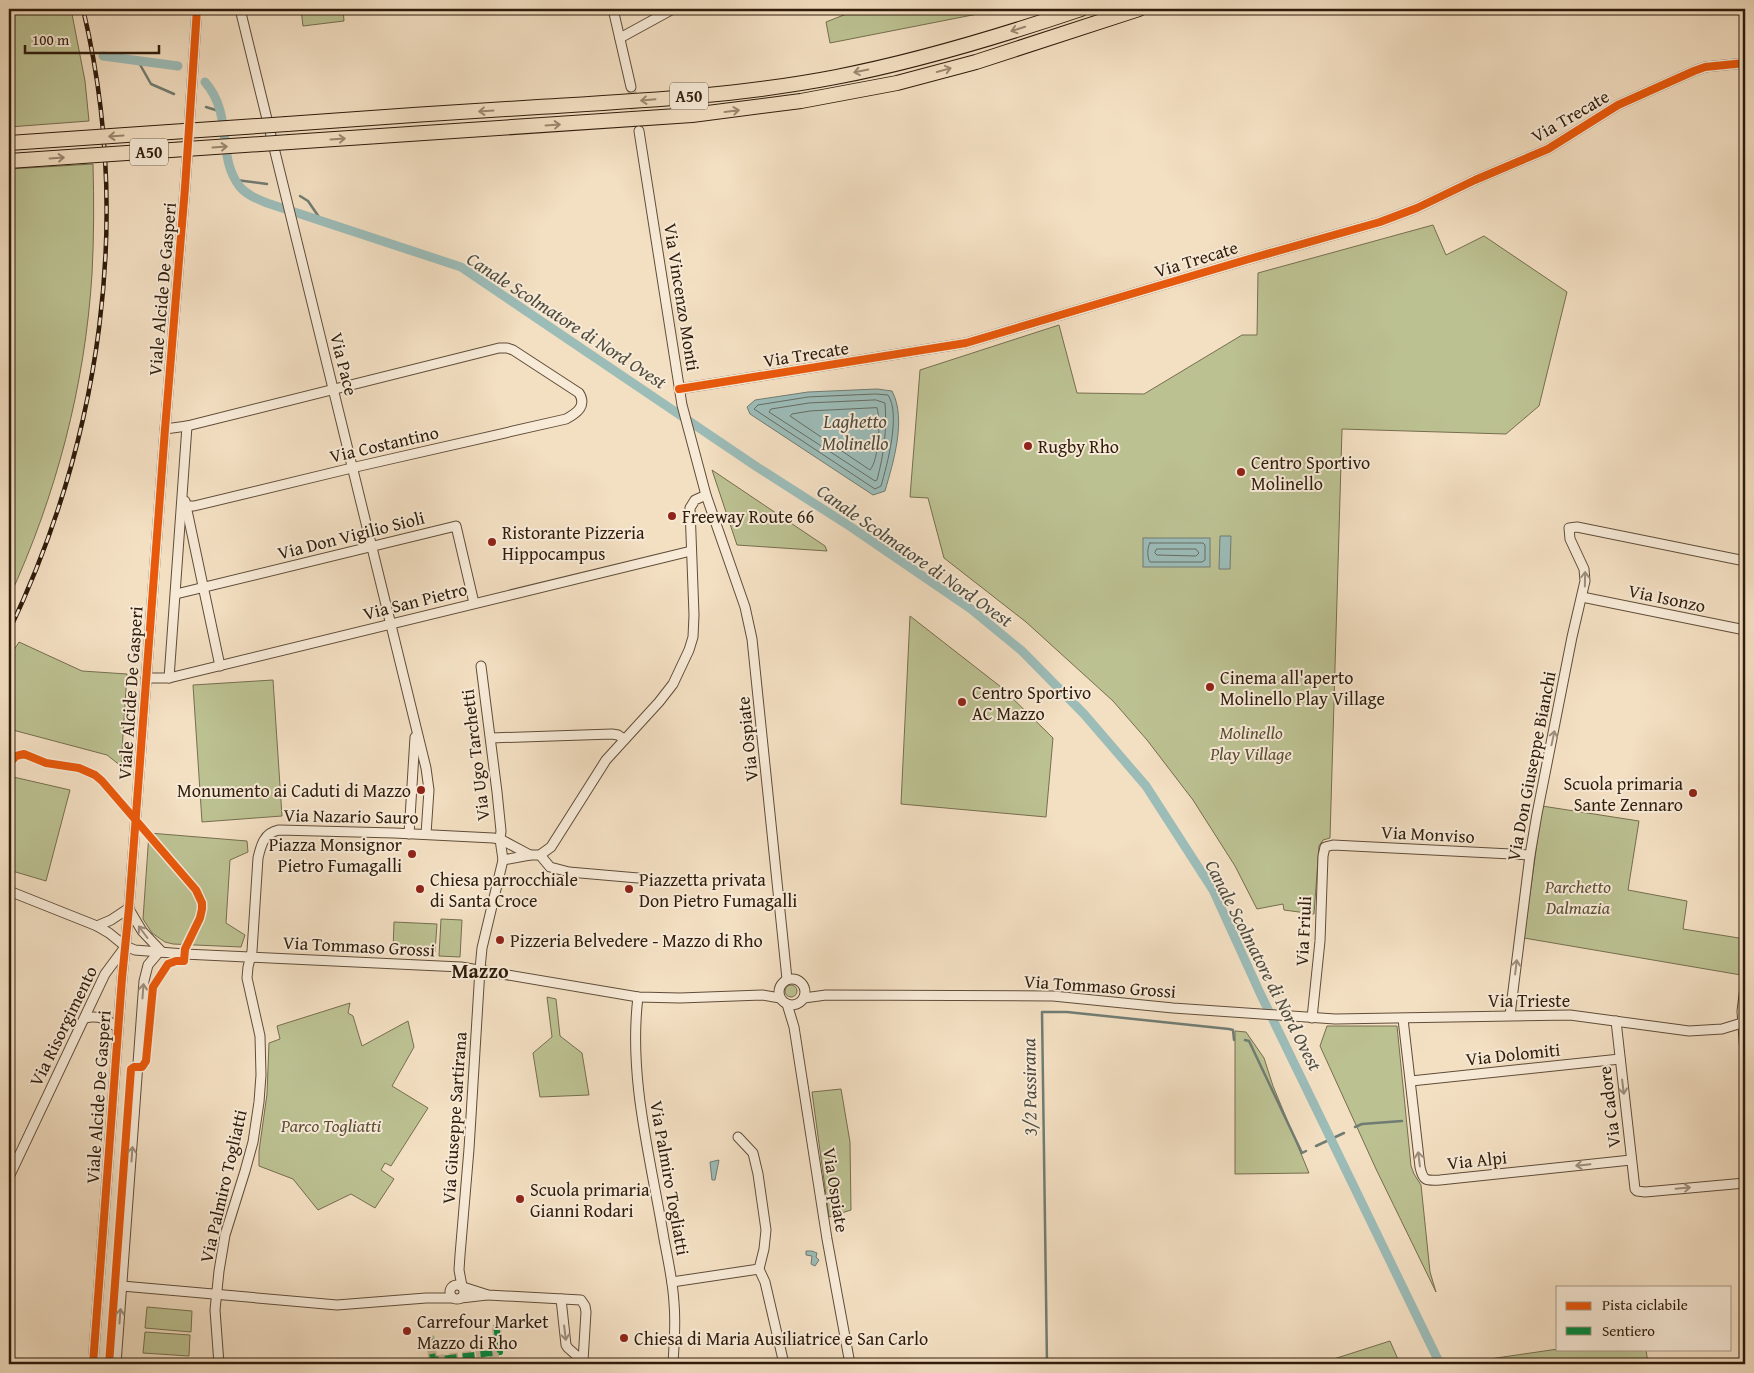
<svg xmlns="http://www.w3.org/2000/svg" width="1754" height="1373" font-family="'Gentium Book Plus',serif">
  <rect width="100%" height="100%" fill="#f3dfc2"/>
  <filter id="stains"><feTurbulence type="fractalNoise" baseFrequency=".004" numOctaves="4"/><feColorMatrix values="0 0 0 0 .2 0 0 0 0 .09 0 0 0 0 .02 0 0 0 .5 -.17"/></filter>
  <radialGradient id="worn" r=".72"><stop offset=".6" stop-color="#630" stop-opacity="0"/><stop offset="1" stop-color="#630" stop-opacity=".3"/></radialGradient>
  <g fill="#bcc192" stroke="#766e4e">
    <path d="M 9,9 L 71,9 L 85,81 L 89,121 L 9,127 Z"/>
    <path d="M 301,9 L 343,9 L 344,21 L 303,26 Z"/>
    <path d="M 859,9 L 1003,9 L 830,43 L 826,22 Z"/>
    <path d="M 93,164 C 94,201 94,237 92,274 C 85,386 56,496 9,598 L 9,169 Z"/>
    <path d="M 1433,225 L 1446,255 L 1484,236 L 1567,292 L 1539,406 L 1506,434 L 1342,429 L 1330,838 L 1323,840 L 1319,846 L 1314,914 L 1284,910 L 1283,904 L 1257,909 L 1235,866 L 1193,800 L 1147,740 L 1113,701 L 1026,622 L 944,558 L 928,498 L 910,497 L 920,370 L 1059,325 L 1077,393 L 1144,394 L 1242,335 L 1257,335 L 1258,273 Z"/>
    <path d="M 712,470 L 825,546 L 827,551 L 737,545 Z"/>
    <path d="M 910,616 L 1001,687 L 1053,738 L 1046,817 L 901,804 Z"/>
    <path d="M 19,642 L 82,671 L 127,674 L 121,766 L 107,755 L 9,729 L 9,658 Z"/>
    <path d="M 273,680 L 282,816 L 202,822 L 193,685 Z"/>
    <path d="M 9,776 L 70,790 L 46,881 L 9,870 Z"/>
    <path d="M 1542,806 L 1639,821 L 1628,890 L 1687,901 L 1683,929 L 1745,939 L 1741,975 L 1524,938 Z"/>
    <path d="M 149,833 L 247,841 L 248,852 L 230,860 L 226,923 L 245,935 L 241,947 L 173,944 L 165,942 L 152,933 L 143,919 Z"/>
    <path d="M 441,919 L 462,920 L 460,957 L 439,956 Z"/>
    <path d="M 394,922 L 437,924 L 435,952 L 393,950 Z"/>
    <circle cx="791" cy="991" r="6"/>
    <path d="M 547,997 L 556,999 L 560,1036 L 582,1053 L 589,1095 L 540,1097 L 533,1053 L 552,1037 Z"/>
    <path d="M 350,1003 L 348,1013 L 353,1016 L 362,1046 L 408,1021 L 414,1047 L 392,1086 L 428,1108 L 391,1166 L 385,1163 L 381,1170 L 394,1179 L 375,1208 L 351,1194 L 318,1210 L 293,1179 L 259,1166 L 259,1151 L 267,1094 L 269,1043 L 280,1039 L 277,1026 Z"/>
    <path d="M 1327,1026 L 1397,1026 L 1411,1166 L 1414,1174 L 1421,1185 L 1430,1272 L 1436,1292 L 1376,1169 L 1320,1046 Z"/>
    <path d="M 1235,1031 L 1246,1032 L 1264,1058 L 1273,1086 L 1309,1173 L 1235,1174 Z"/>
    <path d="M 841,1089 L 850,1142 L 851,1210 L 829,1217 L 812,1092 Z"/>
    <path d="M 147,1307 L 192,1311 L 191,1332 L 145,1328 Z"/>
    <path d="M 145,1332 L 190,1335 L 189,1356 L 143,1353 Z"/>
    <path d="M 1390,1341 L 1400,1364 L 1318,1364 Z"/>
    <path d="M 1558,1349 L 1646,1349 L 1648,1364 L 1470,1364 L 1469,1362 Z"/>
  </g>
  <g fill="#9cbcb8" stroke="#707c73">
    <path d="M 877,389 L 892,391 C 907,419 893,463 885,491 L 873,495 L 750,414 L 747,407 L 755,400 L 808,392 Z"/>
    <path d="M 1220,536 L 1231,536 L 1230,569 L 1219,569 Z"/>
    <rect x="1143" y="538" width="67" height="29"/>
    <path d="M 719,1160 L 715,1180 L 712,1180 L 710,1162 Z"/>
    <path d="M 806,1251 L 812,1251 L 817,1253 L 816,1257 L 819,1260 L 815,1266 L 811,1264 L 812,1256 L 806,1255 Z"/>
  </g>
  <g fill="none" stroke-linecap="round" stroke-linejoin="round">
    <g stroke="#666c62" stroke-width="1">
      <path d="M 876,394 L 888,395 C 901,414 887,465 881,486 L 875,489 L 754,409 L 758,405 L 808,397 Z"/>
      <path d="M 876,400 L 885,403 C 887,430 884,454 877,480 L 875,481 L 769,412 L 771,409 L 809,403 Z"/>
      <path d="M 877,408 C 881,421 879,459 870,470 L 790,416 L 792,414 L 810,411 Z"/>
      <path d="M 1150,543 L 1203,543 L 1205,545 L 1205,560 L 1202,562 L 1150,562 C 1147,558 1147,547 1150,543 Z"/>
      <path d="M 1157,549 L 1196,549 L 1199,553 L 1196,556 L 1157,555 L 1155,553 Z"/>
    </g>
    <g stroke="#707c73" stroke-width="2.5">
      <path d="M 138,61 L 151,84 L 174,94"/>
      <path d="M 206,107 L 222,112"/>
      <path d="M 236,180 L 267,184"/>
      <path d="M 300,196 L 308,201 L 321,220"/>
      <path d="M 1245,1040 L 1249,1041 L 1302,1153 L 1306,1151"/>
      <path d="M 1355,1127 L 1362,1124 L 1402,1121"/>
      <path d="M 1316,1146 L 1344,1133"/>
      <path d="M 1047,1364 L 1042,1012 L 1067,1012 L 1229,1029 L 1233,1030 L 1234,1040"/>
    </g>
    <g stroke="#9cbcb8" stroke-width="9">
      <path d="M 103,56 L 178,66"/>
      <path d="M 205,82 C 234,115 216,157 240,187 C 247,195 257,199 267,203 L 461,267 L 757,467 L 851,527 L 971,609 L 1022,651 L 1084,714 L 1146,786 L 1213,890 L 1260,993 L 1440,1364"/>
    </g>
    <g stroke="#ccb89d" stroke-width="9" stroke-dasharray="9 4.5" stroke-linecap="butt">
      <path d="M 631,87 L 639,131"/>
      <path d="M 430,1336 L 433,1360 L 500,1352 L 496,1325"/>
    </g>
    <defs>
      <g id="minor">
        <path d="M 240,9 L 426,768 L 429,790 L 426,834"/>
        <path d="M 613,9 L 631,87"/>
        <path d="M 620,38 L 673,9"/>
        <path d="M 639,131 L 682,405 L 706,495 L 745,607 L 752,639 L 787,979"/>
        <path d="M 679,389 L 966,343 L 1249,259 L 1380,222 L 1417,208 L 1475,180 L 1548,149 L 1618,105 L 1694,71 L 1705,67 L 1745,63"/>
        <path d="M 165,429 L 187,426 L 499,348 L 507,348 L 513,350 L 579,393 C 587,406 577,413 566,419 L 360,466 L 194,506 L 182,506"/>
        <path d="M 185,501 L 220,666"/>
        <path d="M 176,594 L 456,526 L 474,603"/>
        <path d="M 1582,597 L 1745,630"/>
        <path d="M 146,678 L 169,678 L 691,551"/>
        <path d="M 169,678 L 187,426"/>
        <path d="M 491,738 L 612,734 L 618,735 L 624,739"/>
        <path d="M 409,834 L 415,737"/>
        <path d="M 540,855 L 550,867 L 569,872 L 638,878"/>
        <path d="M 503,860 L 530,855 L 540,855 L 551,847 L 606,760 L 659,702 L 673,684 L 689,650 L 693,637 L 694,615 L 690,508 L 695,500 L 706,495"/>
        <path d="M 9,891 L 97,926 L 109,933 L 125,946 L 135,950 L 184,954 L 461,967 L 638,997 L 680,998 L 762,995 L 780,998"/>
        <path d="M 129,909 L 142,931 L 162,952"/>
        <path d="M 97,926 L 111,920 L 129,908"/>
        <circle cx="792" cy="992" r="13"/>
        <path d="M 1745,987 L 1742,1011 L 1745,1054"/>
        <path d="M 638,997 C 628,1078 651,1160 664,1239 C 668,1260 673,1282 674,1303 C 676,1324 674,1344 673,1364"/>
        <path d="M 804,998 L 826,995 L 1053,996 L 1173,1008 L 1335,1019 L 1570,1015 L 1689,1031 L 1722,1029 L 1745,1022"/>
        <path d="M 787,1004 L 794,1027 L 827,1239 L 850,1364"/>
        <path d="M 1510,1015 L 1530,855 L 1537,814 L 1572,637 L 1585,581 L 1584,569 L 1570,539 L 1569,528 L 1577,527 L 1745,561"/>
        <path d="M 85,1018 C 99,1015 107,1019 118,1028"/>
        <path d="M 1312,1018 L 1320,941 L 1323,856 L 1325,847 L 1333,845 L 1530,855"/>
        <path d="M 1403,1019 L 1420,1167 C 1423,1181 1426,1181 1440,1180 L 1631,1160"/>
        <path d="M 1616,1021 L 1635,1189 L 1637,1191 L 1645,1192 L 1745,1183"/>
        <path d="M 1411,1081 L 1620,1059"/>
        <path d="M 9,1177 L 105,974 L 125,947"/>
        <path d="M 759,1269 L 765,1282 L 784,1364"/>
        <path d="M 672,1282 L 759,1269 L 764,1249 L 766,1230 L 758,1174 L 753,1153 L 738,1137"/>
        <circle cx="457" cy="1292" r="7"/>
        <path d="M 122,1286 L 337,1305 L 426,1298 L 453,1298"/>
        <path d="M 462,1286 L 459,1270 L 460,1255 L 469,1149 L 480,969 L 482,948 L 503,860 L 500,839 L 501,831 L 497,792 L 481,666"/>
        <path d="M 463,1287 L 488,1295 L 581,1300 L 585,1306 L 586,1312 L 583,1361"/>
        <path d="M 461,1298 L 487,1295"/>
        <path d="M 561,1299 L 566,1345 L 568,1348 L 585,1363"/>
        <path d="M 93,1364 L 122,978 L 129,908 L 165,429 L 185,188 L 197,9"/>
        <path d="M 116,1364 L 144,981 L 148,965 L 159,952"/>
        <path d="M 219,1364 L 215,1310 L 219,1271 L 225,1235 L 245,1171 L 253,1142 L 259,1102 L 261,1075 L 260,1036 L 247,978 L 248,967 L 252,951 L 258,858 C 261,845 264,833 279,830 L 394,833 L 493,838 L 500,839 L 530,855"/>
      </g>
      <g id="highway">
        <path d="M 287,124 C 371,118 454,112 538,107 C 637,101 738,96 836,77 C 919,61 1001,36 1081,9"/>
        <path d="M 290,142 L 692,115 L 801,101 L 897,83 L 976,62 L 1139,9"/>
      </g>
    </defs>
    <use href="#minor" stroke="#604d39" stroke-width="11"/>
    <use href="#highway" stroke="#2f1c0b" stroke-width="16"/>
    <use href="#minor" stroke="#f7ead7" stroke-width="9"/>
    <use href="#highway" stroke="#f3dfc2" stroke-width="14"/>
    <defs>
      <path id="rail" d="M 9,631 C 101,439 133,218 83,9"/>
    </defs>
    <use href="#rail" stroke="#2f1c0b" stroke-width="4.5"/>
    <use href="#rail" stroke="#f7ead7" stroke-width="2.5" stroke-dasharray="8" stroke-linecap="butt"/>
    <defs>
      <g id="highway-bridge">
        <path d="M 9,143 L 287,124"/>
        <path d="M 9,161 L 290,142"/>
      </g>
    </defs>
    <use href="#highway-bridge" stroke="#2f1c0b" stroke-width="16" stroke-linecap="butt"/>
    <use href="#highway-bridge" stroke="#f3dfc2" stroke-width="14"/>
    <path stroke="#00873e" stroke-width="6" stroke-dasharray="12 6" stroke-linecap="butt" d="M 430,1336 L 433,1360 L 500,1352 L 496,1325"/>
    <defs>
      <g id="cycleway">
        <path d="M 679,389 L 966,343 L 1249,259 L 1380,222 L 1417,208 L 1475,180 L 1548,149 L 1618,105 L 1694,71 L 1705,67 L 1745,63"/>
        <path d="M 9,764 L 16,756 L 24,754 L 46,763 L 79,768 L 95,775 L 102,781 L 196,890 L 202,903 L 202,909 L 200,918 L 185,949 L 184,961 L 176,961 L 168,964 L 153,987 L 146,1061 L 142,1067 L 134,1067 L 131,1069 L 109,1364"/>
        <path d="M 93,1364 L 122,978 L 129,908 L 165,429 L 185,188 L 197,9"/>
      </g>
    </defs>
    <use href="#cycleway" stroke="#f7ead7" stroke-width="11"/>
    <use href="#cycleway" stroke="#e8590c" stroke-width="8"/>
  </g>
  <defs><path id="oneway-shaft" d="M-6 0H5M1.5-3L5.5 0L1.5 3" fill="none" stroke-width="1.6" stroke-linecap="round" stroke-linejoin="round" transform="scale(1.25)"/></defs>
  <g stroke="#9b8770">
    <use href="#oneway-shaft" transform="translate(1018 29) rotate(162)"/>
    <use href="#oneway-shaft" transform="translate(944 70) rotate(-15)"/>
    <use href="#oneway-shaft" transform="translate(861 71) rotate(168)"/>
    <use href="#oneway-shaft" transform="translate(648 100) rotate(175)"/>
    <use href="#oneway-shaft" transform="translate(486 111) rotate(176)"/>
    <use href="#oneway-shaft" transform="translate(732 111) rotate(-7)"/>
    <use href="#oneway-shaft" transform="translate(553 125) rotate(-4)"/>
    <use href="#oneway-shaft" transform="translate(116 136) rotate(176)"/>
    <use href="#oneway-shaft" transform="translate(338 139) rotate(-4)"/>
    <use href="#oneway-shaft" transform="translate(220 147) rotate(-4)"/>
    <use href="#oneway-shaft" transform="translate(57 158) rotate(-4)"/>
  </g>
  <g stroke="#9d8d7b">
    <use href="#oneway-shaft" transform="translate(1585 579) rotate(-89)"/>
    <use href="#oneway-shaft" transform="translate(1553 738) rotate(-78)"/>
    <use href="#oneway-shaft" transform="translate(143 932) rotate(-127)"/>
    <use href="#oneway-shaft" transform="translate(1516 967) rotate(-83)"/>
    <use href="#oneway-shaft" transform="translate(143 991) rotate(-86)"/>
    <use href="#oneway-shaft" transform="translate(1623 1087) rotate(83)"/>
    <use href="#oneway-shaft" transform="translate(132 1154) rotate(-86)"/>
    <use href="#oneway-shaft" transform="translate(1419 1159) rotate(-97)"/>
    <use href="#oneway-shaft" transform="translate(1583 1165) rotate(174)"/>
    <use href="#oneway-shaft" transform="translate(1683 1188) rotate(-5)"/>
    <use href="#oneway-shaft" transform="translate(120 1316) rotate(-86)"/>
    <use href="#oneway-shaft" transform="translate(565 1333) rotate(83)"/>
  </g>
  <g fill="#8f2418" stroke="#f7ead7" stroke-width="2">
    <circle cx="1028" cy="446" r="5"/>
    <circle cx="1241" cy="472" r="5"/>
    <circle cx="672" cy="516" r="5"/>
    <circle cx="492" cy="542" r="5"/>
    <circle cx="1210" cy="687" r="5"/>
    <circle cx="962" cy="702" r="5"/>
    <circle cx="421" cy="790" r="5"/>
    <circle cx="1693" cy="793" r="5"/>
    <circle cx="412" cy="854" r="5"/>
    <circle cx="420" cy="889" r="5"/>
    <circle cx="629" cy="889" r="5"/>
    <circle cx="500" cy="940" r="5"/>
    <circle cx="520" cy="1199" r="5"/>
    <circle cx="407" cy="1331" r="5"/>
    <circle cx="624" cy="1338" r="5"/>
  </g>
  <g text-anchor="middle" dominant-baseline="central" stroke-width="4" stroke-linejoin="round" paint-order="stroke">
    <g fill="#f7ead7" stroke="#6b5a48" stroke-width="1">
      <rect x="670" y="82.5" width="38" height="27" rx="4"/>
      <rect x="130" y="138.5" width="38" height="27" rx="4"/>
    </g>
    <g font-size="16" font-weight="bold" fill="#2f1c0b">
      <text x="689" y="96">A50</text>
      <text x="149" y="152">A50</text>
    </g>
    <g font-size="18" fill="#2f1c0b" stroke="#f7ead7">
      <text transform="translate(1570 116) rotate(-30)">Via Trecate</text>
      <text transform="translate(1196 259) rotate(-17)">Via Trecate</text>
      <text transform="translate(162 289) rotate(-85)">Viale Alcide De Gasperi</text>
      <text transform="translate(682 297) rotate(81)">Via Vincenzo Monti</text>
      <text transform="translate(806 354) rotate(-9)">Via Trecate</text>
      <text transform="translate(344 364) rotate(76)">Via Pace</text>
      <text transform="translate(384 444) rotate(-13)">Via Costantino</text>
      <text transform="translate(351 535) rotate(-14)">Via Don Vigilio Sioli</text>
      <text transform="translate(1667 598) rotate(12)">Via Isonzo</text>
      <text transform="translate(415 601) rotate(-14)">Via San Pietro</text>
      <text transform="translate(130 693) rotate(-86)">Viale Alcide De Gasperi</text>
      <text transform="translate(747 739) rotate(-96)">Via Ospiate</text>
      <text transform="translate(475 755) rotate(-97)">Via Ugo Tarchetti</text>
      <text transform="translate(1531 766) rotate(-79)">Via Don Giuseppe Bianchi</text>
      <text transform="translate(351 816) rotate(1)">Via Nazario Sauro</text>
      <text transform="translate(1428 834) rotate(3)">Via Monviso</text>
      <text transform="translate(1303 931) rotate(-87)">Via Friuli</text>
      <text transform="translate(359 946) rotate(3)">Via Tommaso Grossi</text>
      <text transform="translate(1100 986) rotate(4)">Via Tommaso Grossi</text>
      <text x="1529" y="1000">Via Trieste</text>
      <text transform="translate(63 1026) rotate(-64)">Via Risorgimento</text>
      <text transform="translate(1513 1054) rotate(-6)">Via Dolomiti</text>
      <text transform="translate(98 1097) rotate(-86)">Viale Alcide De Gasperi</text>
      <text transform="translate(1609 1107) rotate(-97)">Via Cadore</text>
      <text transform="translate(454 1118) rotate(-86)">Via Giuseppe Sartirana</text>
      <text transform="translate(1477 1160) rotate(-6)">Via Alpi</text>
      <text transform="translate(670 1178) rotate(80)">Via Palmiro Togliatti</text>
      <text transform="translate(223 1186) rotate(-77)">Via Palmiro Togliatti</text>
      <text transform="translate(836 1190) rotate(81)">Via Ospiate</text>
    </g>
    <g font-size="18" fill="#2f1c0b" stroke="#f7ead7" text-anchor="start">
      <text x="1038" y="446">Rugby Rho</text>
      <text x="1251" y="462">Centro Sportivo<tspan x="1251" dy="21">Molinello</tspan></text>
      <text x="682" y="516">Freeway Route 66</text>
      <text x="502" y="532">Ristorante Pizzeria<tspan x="502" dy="21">Hippocampus</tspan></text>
      <text x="1220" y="677">Cinema all'aperto<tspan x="1220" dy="21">Molinello Play Village</tspan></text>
      <text x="972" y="692">Centro Sportivo<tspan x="972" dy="21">AC Mazzo</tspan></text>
      <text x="1683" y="783" text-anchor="end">Scuola primaria<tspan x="1683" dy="21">Sante Zennaro</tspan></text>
      <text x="411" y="790" text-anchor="end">Monumento ai Caduti di Mazzo</text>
      <text x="402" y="844" text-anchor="end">Piazza Monsignor<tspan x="402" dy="21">Pietro Fumagalli</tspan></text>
      <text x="430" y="879">Chiesa parrocchiale<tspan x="430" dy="21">di Santa Croce</tspan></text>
      <text x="639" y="879">Piazzetta privata<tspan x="639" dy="21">Don Pietro Fumagalli</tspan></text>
      <text x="510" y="940">Pizzeria Belvedere - Mazzo di Rho</text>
      <text x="530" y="1189">Scuola primaria<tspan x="530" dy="21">Gianni Rodari</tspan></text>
      <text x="417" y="1321">Carrefour Market<tspan x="417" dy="21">Mazzo di Rho</tspan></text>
      <text x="634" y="1338">Chiesa di Maria Ausiliatrice e San Carlo</text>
    </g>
    <g font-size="18" font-style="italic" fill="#594e34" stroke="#f7ead7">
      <text x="1251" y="732">Molinello<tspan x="1251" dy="21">Play Village</tspan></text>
      <text x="1578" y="886">Parchetto<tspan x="1578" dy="21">Dalmazia</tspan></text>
      <text x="331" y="1125">Parco Togliatti</text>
    </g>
    <g font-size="19" font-style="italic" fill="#504c3f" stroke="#f7ead7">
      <text transform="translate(567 320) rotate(33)">Canale Scolmatore di Nord Ovest</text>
      <text x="855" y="421">Laghetto<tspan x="855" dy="22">Molinello</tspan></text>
      <text transform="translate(915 555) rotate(35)">Canale Scolmatore di Nord Ovest</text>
      <text transform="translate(1264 965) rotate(63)">Canale Scolmatore di Nord Ovest</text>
      <text transform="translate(1029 1087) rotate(-91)">3/2 Passirana</text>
    </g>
    <g font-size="20" font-weight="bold" fill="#2f1c0b" stroke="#f7ead7">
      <text x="480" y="970">Mazzo</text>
    </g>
  </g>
  <rect width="1754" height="1373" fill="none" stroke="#f3dfc2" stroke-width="30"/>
  <rect x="10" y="10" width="1734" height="1353" fill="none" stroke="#2f1c0b" stroke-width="2.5"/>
  <rect x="15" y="15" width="1724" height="1343" fill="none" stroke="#2f1c0b"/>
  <rect x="1556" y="1286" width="175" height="65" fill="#f7ead7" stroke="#a79885"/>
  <rect x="1566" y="1302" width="25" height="8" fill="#e8590c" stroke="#a79885"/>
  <text x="1602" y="1310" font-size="15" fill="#2f1c0b">Pista ciclabile</text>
  <rect x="1566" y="1327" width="25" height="8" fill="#00873e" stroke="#a79885"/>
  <text x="1602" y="1336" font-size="15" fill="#2f1c0b">Sentiero</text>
  <path d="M25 45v8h134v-8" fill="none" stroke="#2f1c0b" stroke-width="2.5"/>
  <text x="32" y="45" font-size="15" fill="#2f1c0b" stroke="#f7ead7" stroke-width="4" paint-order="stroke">100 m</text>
  <rect width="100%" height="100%" filter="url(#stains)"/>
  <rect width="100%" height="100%" fill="url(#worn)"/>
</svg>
